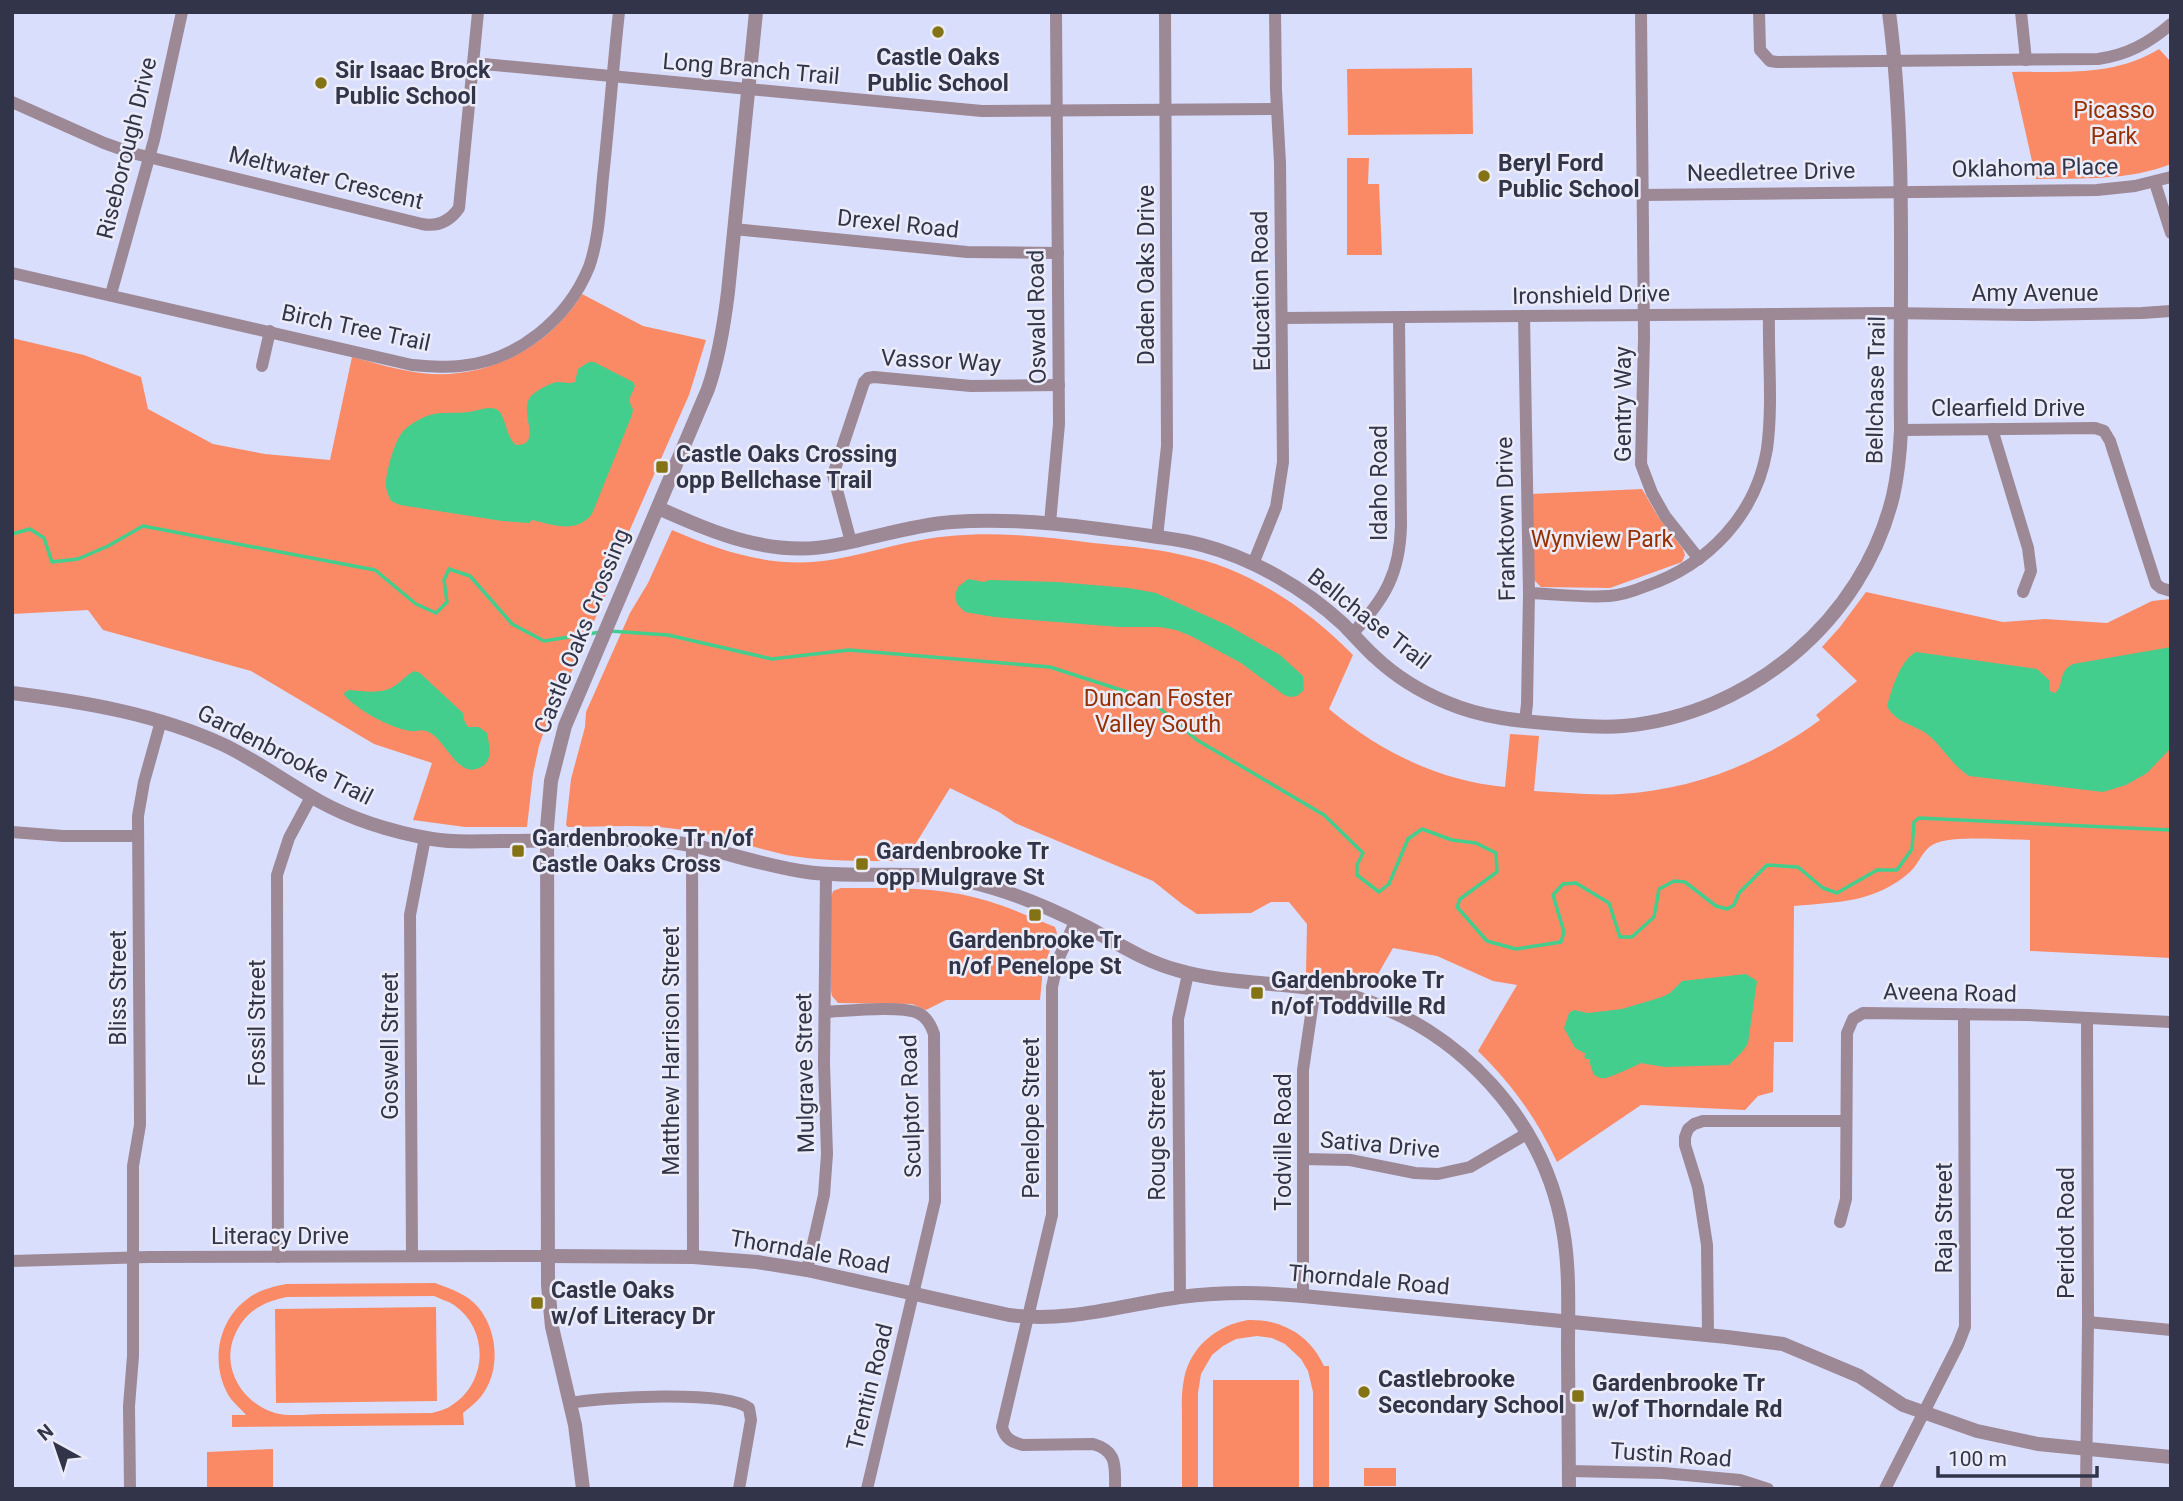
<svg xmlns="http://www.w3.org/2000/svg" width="2183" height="1501" font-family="Roboto,sans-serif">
  <rect width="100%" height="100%" fill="#d9defd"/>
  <g fill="#fa8a65" fill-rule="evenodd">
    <path d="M 2159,49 L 2171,62 L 2171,164 C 2128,181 2082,178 2036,179 L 2012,72 C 2063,71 2114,77 2159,49 Z"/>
    <path d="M 1472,68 L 1473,134 L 1348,135 L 1347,69 Z"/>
    <path d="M 1347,158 L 1369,158 L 1368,184 L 1379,184 L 1382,255 L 1347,255 Z"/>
    <path d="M 582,294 L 643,326 L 706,340 L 689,395 L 610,575 L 606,594 L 557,705 L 547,722 L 539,746 L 533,774 L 527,827 L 465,827 L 413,820 L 432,763 L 374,744 L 251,671 L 103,630 L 88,610 L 12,614 L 12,338 L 84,355 L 141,377 L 148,409 L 213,444 L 265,454 L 330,460 L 352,357 C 375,363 398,370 421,373 C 485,381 549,348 582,294 Z"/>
    <path d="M 1642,489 L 1659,518 L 1683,549 L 1685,555 L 1682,562 L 1610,588 L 1541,587 L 1534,580 L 1531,494 Z"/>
    <path d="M 672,530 C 725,553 778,570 836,559 C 874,552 911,539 950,536 C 998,531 1045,537 1093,543 C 1122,546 1153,548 1182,555 C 1248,568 1307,608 1353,655 L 1329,709 C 1379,751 1439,781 1505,787 L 1510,734 L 1539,736 L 1534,791 C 1562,792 1591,796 1620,794 C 1693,790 1761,763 1820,720 L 1816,715 L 1857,681 L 1822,647 L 1840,627 L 1866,592 L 2003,622 L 2045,619 L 2107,623 L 2152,601 L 2171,599 L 2171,958 L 2030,951 L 2030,840 C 2007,840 1953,835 1934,844 C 1922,850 1919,864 1910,872 C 1875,903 1837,902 1794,906 L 1793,1042 L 1774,1042 L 1773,1092 L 1758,1096 L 1745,1110 L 1641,1105 L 1557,1162 C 1537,1119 1512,1084 1478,1051 L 1517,985 L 1493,981 L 1437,956 L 1393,948 L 1370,988 L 1306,973 L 1307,924 L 1289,902 L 1271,902 L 1251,913 L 1197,914 L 1182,904 L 1153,881 L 1015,823 L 999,812 L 950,788 L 905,861 C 865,861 825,862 786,855 C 749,847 714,833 676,829 C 640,824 604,827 568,827 L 566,825 L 571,779 L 585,727 L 586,712 L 630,613 L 648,583 Z"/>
    <path d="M 841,888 C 890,888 941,886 988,901 C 1011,908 1033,918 1055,927 L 1057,933 L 1043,968 L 1040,1000 L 946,1000 L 926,1010 L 912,1004 L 838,1003 L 832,996 L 831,991 L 831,898 L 833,891 Z"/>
    <path d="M 435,1283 C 451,1289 467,1294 478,1307 C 499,1332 501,1374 479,1399 C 474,1404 468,1409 463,1413 L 464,1425 L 232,1427 L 232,1415 L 246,1415 C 241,1409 235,1404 231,1399 C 210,1368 216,1323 246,1300 C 258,1290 272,1287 286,1284 ZM 434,1296 C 440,1299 448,1301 454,1305 C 489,1329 488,1382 452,1405 C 447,1409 439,1411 432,1413 C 396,1413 360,1414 324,1414 C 309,1414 290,1417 275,1413 C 244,1404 221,1369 234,1337 C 244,1312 262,1302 287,1297 Z"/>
    <path d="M 436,1307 L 437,1401 L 276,1403 L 275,1309 Z"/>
    <path d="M 1248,1320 C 1282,1319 1310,1335 1324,1366 L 1329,1366 L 1329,1489 L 1313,1489 L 1313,1392 L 1308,1371 L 1301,1359 L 1285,1344 L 1272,1338 L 1257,1336 L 1236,1339 L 1223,1346 L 1212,1355 L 1201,1374 L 1198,1393 L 1198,1489 L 1182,1489 C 1182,1467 1182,1445 1182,1423 C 1182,1408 1181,1393 1184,1379 C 1190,1347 1217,1325 1248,1320 Z"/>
    <rect x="1213" y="1380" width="86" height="109"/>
    <path d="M 273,1449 L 273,1489 L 207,1489 L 207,1452 Z"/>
    <rect x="1364" y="1468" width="32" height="18"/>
  </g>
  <g fill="#43ce8d">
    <path d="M 589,362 L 594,362 L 633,382 L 635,386 L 629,400 L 633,410 L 632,415 L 592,514 C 576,534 554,525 532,520 L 529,523 L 502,521 L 400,505 L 391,501 C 389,496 386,491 386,486 C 385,474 394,444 401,434 C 405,427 419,419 427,416 C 439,411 456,414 469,412 C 477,411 488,406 496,409 C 506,413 505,436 516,445 C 545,445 516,410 532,395 C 539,389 550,383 558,382 C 565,382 569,384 575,382 L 578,369 Z"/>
    <path d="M 968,579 L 984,582 L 989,580 L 1057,582 L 1129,588 L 1156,593 L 1229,626 L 1280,655 L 1303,676 L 1304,690 L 1297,696 L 1290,697 L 1284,695 L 1241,663 L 1191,636 L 1176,630 L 1160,627 L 1119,627 L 994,617 L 965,612 L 957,604 L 955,595 L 958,587 Z"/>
    <path d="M 2171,647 L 2171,748 L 2147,773 L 2126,785 L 2103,792 L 1969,776 C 1951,765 1942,744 1924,732 C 1911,724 1894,721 1887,706 C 1892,689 1900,660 1916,652 L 2037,669 L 2049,680 L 2050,691 L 2055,693 C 2065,685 2057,672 2073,664 Z"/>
    <path d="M 415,671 L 420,673 L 463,713 L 464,720 L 468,727 L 479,727 L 487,733 C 489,745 494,760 481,767 C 457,781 445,736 426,731 C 421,729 416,732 410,731 C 388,727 359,711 344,695 L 345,692 L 349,690 C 365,691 382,695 396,685 C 403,680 407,674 415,671 Z"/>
    <path d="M 1746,974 L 1757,981 L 1748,1043 C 1745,1050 1735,1059 1729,1065 L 1665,1067 L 1640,1063 C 1637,1066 1610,1077 1606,1078 C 1600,1079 1599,1077 1594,1075 L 1590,1064 L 1590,1059 L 1586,1059 L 1584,1056 L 1586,1054 L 1575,1048 L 1564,1028 L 1569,1013 L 1574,1010 L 1588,1013 L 1622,1009 L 1662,997 L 1670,993 L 1682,981 Z"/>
  </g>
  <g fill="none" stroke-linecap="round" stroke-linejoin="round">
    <g stroke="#43ce8d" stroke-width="3.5">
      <path d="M 12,534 L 30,529 L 44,538 L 52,562 L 78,559 L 108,546 L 143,526 L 375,570 L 416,604 L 436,613 L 447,602 L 444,580 L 449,569 L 470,576 L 512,624 L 544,641 L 601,632"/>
      <path d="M 609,631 L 668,635 L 772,659 L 849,650 L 1050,667 L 1149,699 L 1197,740 L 1324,815 L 1363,853 L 1357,865 L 1357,875 L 1379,892 L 1389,884 L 1408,839 L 1422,829 L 1452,840 L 1476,843 L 1496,853 L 1497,872 L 1460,899 L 1457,907 L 1487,941 L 1516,949 L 1561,942 L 1564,932 L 1553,895 L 1563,884 L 1576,883 L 1609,903 L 1620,937 L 1632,937 L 1654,917 L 1659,889 L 1674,881 L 1685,882 L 1716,906 L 1727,909 L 1734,905 L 1739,893 L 1767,865 L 1798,867 L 1823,888 L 1837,893 L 1877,870 L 1897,870 L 1912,849 L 1914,822 L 1919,818 L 2171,830"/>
    </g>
    <g stroke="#9d8896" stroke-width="12">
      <path d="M 1641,12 L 1644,338 L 1641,464 L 1652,493 L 1665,516 L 1699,559"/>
      <path d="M 1759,12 L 1760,50 L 1770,61 L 1777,62 L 2098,59 C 2127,55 2149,43 2171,24"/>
      <path d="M 2021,12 L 2026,60"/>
      <path d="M 473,63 L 982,111 L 1277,109"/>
      <path d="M 12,102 L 104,143 L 132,153 L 422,224 C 438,227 450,221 459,208 L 478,12"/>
      <path d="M 2155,183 L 2171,233"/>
      <path d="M 1643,195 L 2097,190 L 2135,186 L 2171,177"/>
      <path d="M 734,229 L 967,252 L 1058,253"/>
      <path d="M 12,273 L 412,365 C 428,366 444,368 460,366 C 517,361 568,319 589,267 C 599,239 600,207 603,177 C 609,122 613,67 619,12"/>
      <path d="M 111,294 L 154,140 L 182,12"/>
      <path d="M 1524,316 L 1529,593 L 1527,704 L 1525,721"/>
      <path d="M 1283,318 L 1886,313 L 2027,315 L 2142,313 L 2171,311"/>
      <path d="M 262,366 L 270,331"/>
      <path d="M 1992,429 L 2028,548 L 2031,571 L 2023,592"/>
      <path d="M 1901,430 L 2095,428 L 2104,431 L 2110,441 L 2156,584 L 2161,588 L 2171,591"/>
      <path d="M 1050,523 L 1059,424 L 1056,12"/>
      <path d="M 1157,537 L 1167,446 L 1165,12"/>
      <path d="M 851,542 L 833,475 L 864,382 L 868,378 L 874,377 L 971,386 L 1059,385"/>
      <path d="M 1253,564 L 1276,507 L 1283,462 L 1280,163 L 1276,90 L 1275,12"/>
      <path d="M 1529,593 C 1555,594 1583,598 1609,596 C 1621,595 1634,591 1646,586 C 1708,565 1756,515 1767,449 C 1773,404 1768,359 1769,314"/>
      <path d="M 1352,634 C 1385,599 1400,573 1401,525 L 1399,318"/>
      <path d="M 12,832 L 63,836 L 137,836"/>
      <path d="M 692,845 L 693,1257"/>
      <path d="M 1075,922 L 1058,960 L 1052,987 L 1052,1215 L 1002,1427 C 1005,1439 1012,1442 1023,1445 L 1093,1444 C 1118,1451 1115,1467 1115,1489"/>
      <path d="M 825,1012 C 846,1011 901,1005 918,1013 C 927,1017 931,1025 934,1034 L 935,1201 L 867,1489"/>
      <path d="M 1303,1159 L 1350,1160 L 1415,1173 L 1438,1174 L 1470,1167 L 1528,1133"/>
      <path d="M 1840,1222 L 1846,1199 L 1847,1033 L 1853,1019 L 1863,1013 L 2027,1015 L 2171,1022"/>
      <path d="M 412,1256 L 410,915 L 425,838"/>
      <path d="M 278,1257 L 277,875 L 289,838 L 311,797"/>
      <path d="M 12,1261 L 149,1257 L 547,1256"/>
      <path d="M 807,1270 L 824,1195 L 827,1154 L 824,1064 L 826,874"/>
      <path d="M 1303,1296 L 1303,1070 L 1315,988"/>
      <path d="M 1180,1297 L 1178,1019 L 1188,974"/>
      <path d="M 2088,1322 L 2171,1330"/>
      <path d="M 1708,1335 L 1707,1245 L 1698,1187 L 1685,1145 L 1685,1137 L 1688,1129 L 1694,1124 L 1703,1121 L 1846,1121"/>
      <path d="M 570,1403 C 602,1397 725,1390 749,1408 L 751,1420 L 739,1489"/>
      <path d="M 1569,1471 L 1663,1473 L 1740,1480 L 1768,1489"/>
      <path d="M 130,1489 L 129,1406 L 133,1356 L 133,1166 L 140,1125 L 138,816 L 144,782 L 161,721"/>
      <path d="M 1885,1489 L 1958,1345 L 1965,1327 L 1964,1014"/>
      <path d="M 2086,1489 L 2088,1322 L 2087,1018"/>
    </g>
    <g stroke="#9d8896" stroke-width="14">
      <path d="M 658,508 C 715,533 771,558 836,545 C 874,538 912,525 952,522 C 1020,517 1090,527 1158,537 C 1172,539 1188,541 1202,545 C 1252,558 1304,588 1343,624 C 1353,634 1363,646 1374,656 C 1395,676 1421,692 1448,703 C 1483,718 1520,721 1557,724 C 1579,726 1601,728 1623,726 C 1750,715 1863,620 1893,496 C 1898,474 1900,452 1901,430 C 1899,291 1907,150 1889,12"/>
      <path d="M 12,693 C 85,702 157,714 224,745 C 257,761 287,783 319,801 C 353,820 393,832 432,839 C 454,843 478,841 501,841 C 551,841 601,838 651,840 C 705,843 754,865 807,872 C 860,879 914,869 966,881 C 1007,890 1050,908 1087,927 C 1117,943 1144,961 1177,970 C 1234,987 1296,980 1354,997 C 1460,1029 1544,1120 1563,1230 C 1570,1269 1568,1309 1568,1349 C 1568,1396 1569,1442 1569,1489"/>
      <path d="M 547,1256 L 693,1257 L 757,1262 L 807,1270 L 1009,1315 C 1070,1323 1121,1305 1180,1297 C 1221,1292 1262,1292 1303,1296 L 1727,1337 L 1783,1344 L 1859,1376 L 1903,1405 L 1977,1431 L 2038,1444 L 2171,1457"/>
      <path d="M 583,1489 L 575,1425 L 552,1327 L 548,1285 L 547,828 L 551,781 L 565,726 L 708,389 C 719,357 724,325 728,292 L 756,12"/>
    </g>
  </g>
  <g fill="#837314" stroke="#ebecf7" stroke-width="2.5">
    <circle cx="938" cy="32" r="7"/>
    <circle cx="321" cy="83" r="7"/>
    <circle cx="1484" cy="176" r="7"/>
    <rect x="655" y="460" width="14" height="14" rx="3.5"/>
    <rect x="511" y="844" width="14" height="14" rx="3.5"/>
    <rect x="855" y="857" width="14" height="14" rx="3.5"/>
    <rect x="1028" y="908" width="14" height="14" rx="3.5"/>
    <rect x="1250" y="986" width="14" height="14" rx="3.5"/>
    <rect x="530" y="1296" width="14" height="14" rx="3.5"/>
    <circle cx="1364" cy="1392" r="7"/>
    <rect x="1571" y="1389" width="14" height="14" rx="3.5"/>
  </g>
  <g text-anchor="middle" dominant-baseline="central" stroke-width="5" stroke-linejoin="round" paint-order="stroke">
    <g font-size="23" font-weight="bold" fill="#323549" stroke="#ebecf7" text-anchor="start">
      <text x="938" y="57" text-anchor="middle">Castle Oaks<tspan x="938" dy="26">Public School</tspan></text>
      <text x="335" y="70">Sir Isaac Brock<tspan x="335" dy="26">Public School</tspan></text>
      <text x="1498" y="163">Beryl Ford<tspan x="1498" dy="26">Public School</tspan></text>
      <text x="676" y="454">Castle Oaks Crossing<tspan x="676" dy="26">opp Bellchase Trail</tspan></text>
      <text x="532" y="838">Gardenbrooke Tr n/of<tspan x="532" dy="26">Castle Oaks Cross</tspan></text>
      <text x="876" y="851">Gardenbrooke Tr<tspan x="876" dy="26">opp Mulgrave St</tspan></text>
      <text x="1035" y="940" text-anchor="middle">Gardenbrooke Tr<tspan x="1035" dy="26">n/of Penelope St</tspan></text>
      <text x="1271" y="980">Gardenbrooke Tr<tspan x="1271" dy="26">n/of Toddville Rd</tspan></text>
      <text x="551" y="1290">Castle Oaks<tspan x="551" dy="26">w/of Literacy Dr</tspan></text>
      <text x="1378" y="1379">Castlebrooke<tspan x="1378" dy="26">Secondary School</tspan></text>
      <text x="1592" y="1383">Gardenbrooke Tr<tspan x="1592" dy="26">w/of Thorndale Rd</tspan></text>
    </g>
    <g font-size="23" fill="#323549" stroke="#ebecf7">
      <text transform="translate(751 69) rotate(5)">Long Branch Trail</text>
      <text transform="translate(127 148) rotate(-76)">Riseborough Drive</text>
      <text transform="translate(2035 168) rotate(-1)">Oklahoma Place</text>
      <text transform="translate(1771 172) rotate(-1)">Needletree Drive</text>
      <text transform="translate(326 178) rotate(14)">Meltwater Crescent</text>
      <text transform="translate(898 224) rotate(6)">Drexel Road</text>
      <text transform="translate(1146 275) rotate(-90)">Daden Oaks Drive</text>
      <text transform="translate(1261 291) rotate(-91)">Education Road</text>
      <text x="2035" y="293">Amy Avenue</text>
      <text transform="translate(1591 295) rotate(-1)">Ironshield Drive</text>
      <text transform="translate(1037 317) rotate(-91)">Oswald Road</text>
      <text transform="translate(356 328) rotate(12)">Birch Tree Trail</text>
      <text transform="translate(941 361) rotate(3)">Vassor Way</text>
      <text transform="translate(1876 390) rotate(-89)">Bellchase Trail</text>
      <text transform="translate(1623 404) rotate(-90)">Gentry Way</text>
      <text x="2008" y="408">Clearfield Drive</text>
      <text transform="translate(1379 483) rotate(-90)">Idaho Road</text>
      <text transform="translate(1506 519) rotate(-91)">Franktown Drive</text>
      <text transform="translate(1369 619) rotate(38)">Bellchase Trail</text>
      <text transform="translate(582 631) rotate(-68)">Castle Oaks Crossing</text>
      <text transform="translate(285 755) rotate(27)">Gardenbrooke Trail</text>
      <text transform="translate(118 988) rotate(-90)">Bliss Street</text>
      <text transform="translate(1950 993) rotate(1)">Aveena Road</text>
      <text transform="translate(257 1023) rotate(-90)">Fossil Street</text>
      <text transform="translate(390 1046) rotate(-90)">Goswell Street</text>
      <text transform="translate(671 1051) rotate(-90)">Matthew Harrison Street</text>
      <text transform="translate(805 1073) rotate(-91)">Mulgrave Street</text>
      <text transform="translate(911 1106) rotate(-92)">Sculptor Road</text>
      <text transform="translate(1031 1118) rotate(-90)">Penelope Street</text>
      <text transform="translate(1157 1135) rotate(-90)">Rouge Street</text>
      <text transform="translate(1283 1142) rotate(-90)">Todville Road</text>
      <text transform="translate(1380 1145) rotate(5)">Sativa Drive</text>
      <text transform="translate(1944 1218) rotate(-90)">Raja Street</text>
      <text transform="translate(2066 1233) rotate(-90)">Peridot Road</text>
      <text x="280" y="1236">Literacy Drive</text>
      <text transform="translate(810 1252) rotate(10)">Thorndale Road</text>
      <text transform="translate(1369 1280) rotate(5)">Thorndale Road</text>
      <text transform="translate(870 1387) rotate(-76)">Trentin Road</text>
      <text transform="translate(1671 1455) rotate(4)">Tustin Road</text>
    </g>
    <g font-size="23" fill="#963003" stroke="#ebecf7">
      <text x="2114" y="110">Picasso<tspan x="2114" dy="26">Park</tspan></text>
      <text x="1602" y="539">Wynview Park</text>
      <text x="1158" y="698">Duncan Foster<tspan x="1158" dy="26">Valley South</tspan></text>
    </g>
  </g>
  <rect width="2183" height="1501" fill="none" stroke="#323549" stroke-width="28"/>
  <g transform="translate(56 1445) rotate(320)" stroke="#ebecf7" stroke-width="5" paint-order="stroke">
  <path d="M0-5L12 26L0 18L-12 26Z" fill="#323549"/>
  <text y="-10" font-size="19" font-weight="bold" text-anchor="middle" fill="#323549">N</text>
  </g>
  <path d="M1938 1466v10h159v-10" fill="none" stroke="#323549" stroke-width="3.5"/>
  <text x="1948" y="1466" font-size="21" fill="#323549" stroke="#ebecf7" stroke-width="5" paint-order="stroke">100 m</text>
</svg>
